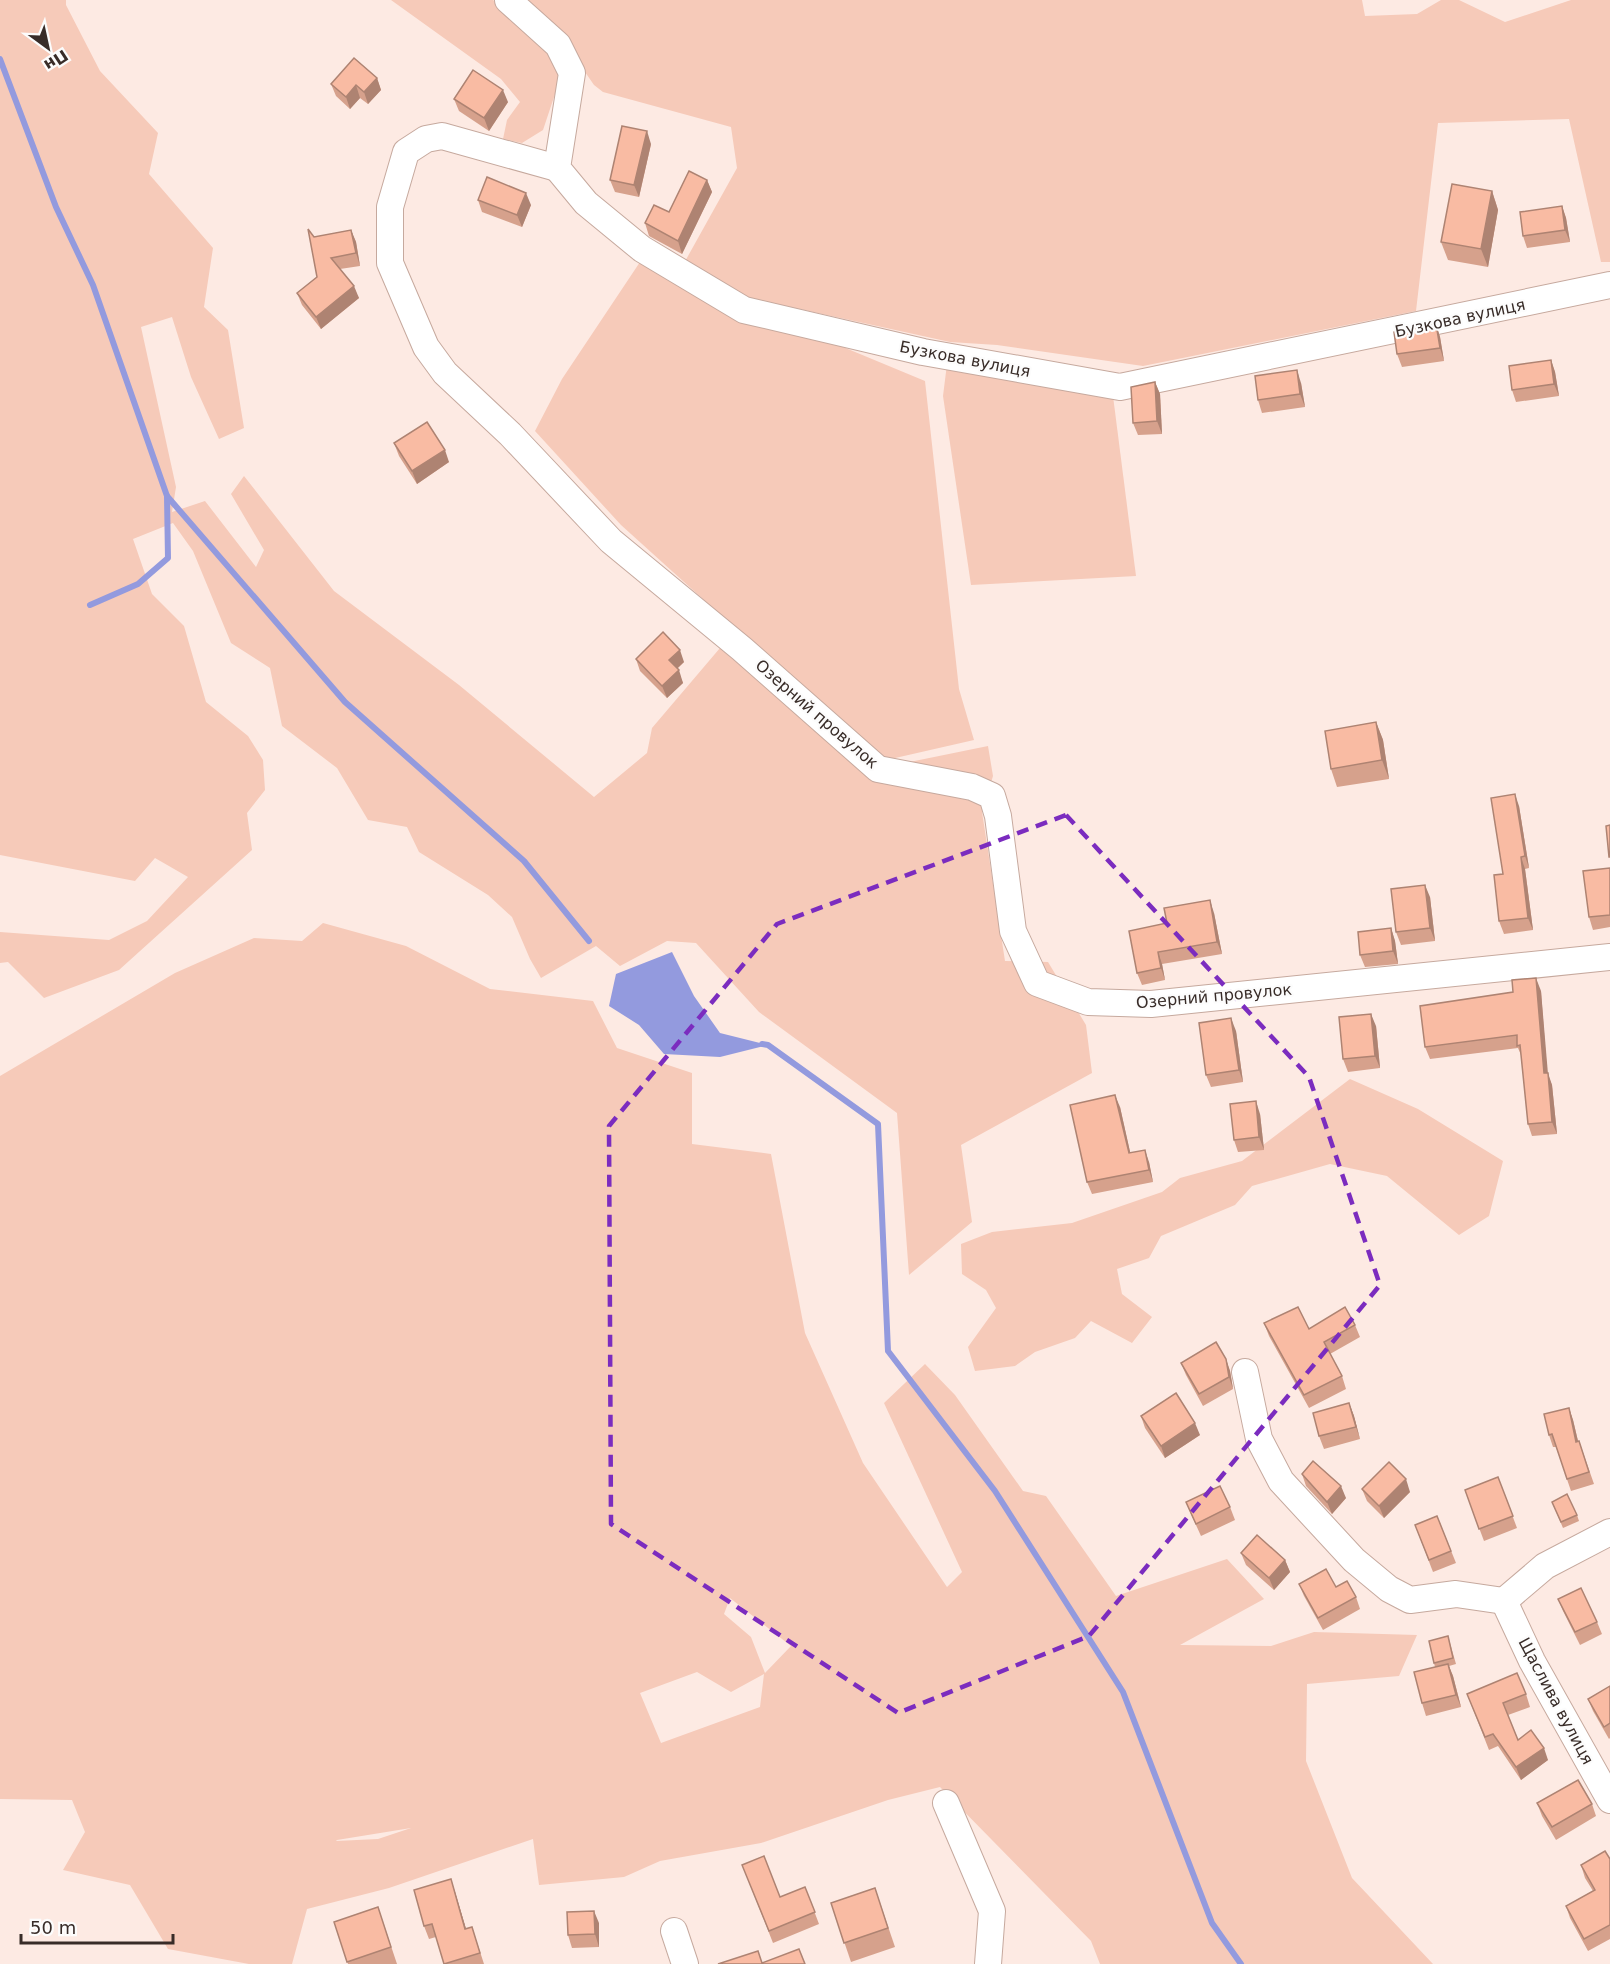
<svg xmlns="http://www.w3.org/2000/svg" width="1610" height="1964" font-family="'DejaVu Sans',sans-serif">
  <rect width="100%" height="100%" fill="#fdeae3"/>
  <g fill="#f6cab9" fill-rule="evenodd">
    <path d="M 0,0 L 66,0 L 66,5 L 100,71 L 158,133 L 149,174 L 213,248 L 204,307 L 228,330 L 244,428 L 219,439 L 191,377 L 172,317 L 141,327 L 176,487 L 172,512 L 205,501 L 256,567 L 264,550 L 231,494 L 244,476 L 334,591 L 459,685 L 594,797 L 647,753 L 652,728 L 720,648 L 866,775 L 890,766 L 988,746 L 993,776 L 982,812 L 1005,961 L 1048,962 L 1086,1025 L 1092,1073 L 961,1145 L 972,1222 L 909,1275 L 897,1113 L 759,1012 L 696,943 L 667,941 L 620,966 L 596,946 L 541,978 L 530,959 L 512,917 L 488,895 L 419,852 L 407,827 L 368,820 L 337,768 L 282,726 L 270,668 L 231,643 L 193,551 L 173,523 L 133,539 L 152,594 L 184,626 L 206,702 L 248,736 L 263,760 L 265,790 L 247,813 L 252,850 L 119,970 L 44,998 L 8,962 L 0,963 L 0,932 L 109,940 L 147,921 L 188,877 L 155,858 L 135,881 L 0,855 Z"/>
    <path d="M 391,0 L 493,0 L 512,15 L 549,48 L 560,68 L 560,79 L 543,130 L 522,143 L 503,139 L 507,120 L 520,102 L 501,79 Z"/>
    <path d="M 521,0 L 1362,0 L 1365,16 L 1417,14 L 1441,0 L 1459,0 L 1505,22 L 1571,0 L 1610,0 L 1610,262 L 1601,262 L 1569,119 L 1438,123 L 1416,311 L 1143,366 L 997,345 L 950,342 L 750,298 L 683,265 L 737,168 L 731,127 L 603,92 L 594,85 L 554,27 Z"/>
    <path d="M 644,256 L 744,323 L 831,342 L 925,381 L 959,689 L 974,740 L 882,761 L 621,525 L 535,431 L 562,379 Z"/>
    <path d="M 947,364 L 1113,396 L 1136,576 L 971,585 L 943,396 Z"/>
    <path d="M 323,923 L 406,946 L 490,989 L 593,1001 L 617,1048 L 692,1073 L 692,1144 L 771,1154 L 805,1333 L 863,1463 L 947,1587 L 962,1572 L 884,1403 L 925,1364 L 955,1395 L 1023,1491 L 1046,1496 L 1116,1596 L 1227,1559 L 1264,1599 L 1180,1645 L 1271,1646 L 1314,1632 L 1417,1635 L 1399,1676 L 1307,1684 L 1306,1761 L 1352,1878 L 1433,1964 L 1100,1964 L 1091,1941 L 940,1787 L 888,1800 L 761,1843 L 660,1861 L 624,1877 L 539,1885 L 533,1839 L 389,1888 L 307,1909 L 292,1964 L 249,1964 L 168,1949 L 130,1885 L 63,1870 L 85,1832 L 72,1800 L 0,1799 L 0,1076 L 175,973 L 254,938 L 302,941 ZM 730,1598 L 791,1646 L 765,1673 L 751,1637 L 724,1614 ZM 697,1672 L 731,1692 L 764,1674 L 760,1707 L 661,1743 L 640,1693 ZM 411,1828 L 378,1839 L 336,1841 L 337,1840 Z"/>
    <path d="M 1350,1079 L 1418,1109 L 1503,1161 L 1489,1216 L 1459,1235 L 1387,1176 L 1330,1164 L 1252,1186 L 1235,1205 L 1161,1236 L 1149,1258 L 1117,1269 L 1122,1294 L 1152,1317 L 1132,1343 L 1091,1321 L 1075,1338 L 1035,1352 L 1015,1366 L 975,1371 L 968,1347 L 996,1308 L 986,1290 L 962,1274 L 961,1244 L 992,1232 L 1072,1223 L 1162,1192 L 1180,1178 L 1242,1161 Z"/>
  </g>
  <path fill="#939ade" d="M 672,952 L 694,996 L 720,1033 L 768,1045 L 720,1057 L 664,1054 L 639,1025 L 609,1006 L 616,974 Z"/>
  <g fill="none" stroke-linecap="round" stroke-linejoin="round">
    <g stroke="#939ade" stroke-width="6">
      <path d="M 0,59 L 56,207 L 93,285 L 167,496 L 345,702 L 524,861 L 589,941"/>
      <path d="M 90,605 L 138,584 L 168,558 L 167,496"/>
      <path d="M 762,1044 L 768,1045 L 878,1124 L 888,1351 L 995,1491 L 1123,1692 L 1212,1923 L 1241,1964"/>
    </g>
    <defs>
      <g id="minor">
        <path d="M 508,0 L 558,45 L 572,73 L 557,168 L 586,203 L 642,249 L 744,310 L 923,352 L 1120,387 L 1610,285"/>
        <path d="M 557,168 L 442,136 L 426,139 L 406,152 L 390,207 L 390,263 L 426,347 L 445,373 L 510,434 L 611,541 L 742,649 L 878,769 L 972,787 L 992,796 L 998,816 L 1013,931 L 1037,983 L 1088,1002 L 1151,1004 L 1610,957"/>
        <path d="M 1245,1372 L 1259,1439 L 1281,1481 L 1354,1560 L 1389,1589 L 1410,1600 L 1456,1594 L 1504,1601"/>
        <path d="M 1504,1601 L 1532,1661 L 1610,1800"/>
        <path d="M 1504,1601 L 1545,1566 L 1610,1532"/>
        <path d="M 946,1803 L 992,1911 L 988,1964"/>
        <path d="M 674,1931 L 685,1964"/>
      </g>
    </defs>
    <use href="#minor" stroke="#c6a99e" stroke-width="28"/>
    <use href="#minor" stroke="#fff" stroke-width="26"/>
  </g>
  <g fill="#d6a18c">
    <path d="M 377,78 L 381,90 L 368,104 L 360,98 L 350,109 L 336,96 L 331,84 Z"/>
    <path d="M 454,99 L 508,102 L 489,131 L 459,111 Z"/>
    <path d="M 651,144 L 639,197 L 615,192 L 610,180 Z"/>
    <path d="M 707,180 L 712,192 L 682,254 L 649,236 L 645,223 L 669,212 Z"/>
    <path d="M 1492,191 L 1498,210 L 1488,267 L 1448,260 L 1441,242 Z"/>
    <path d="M 478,200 L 531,205 L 522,227 L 482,212 Z"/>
    <path d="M 1562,206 L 1566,218 L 1570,242 L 1527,248 L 1523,236 Z"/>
    <path d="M 351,230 L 356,242 L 360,266 L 340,269 L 359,298 L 321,329 L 302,305 L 297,293 L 317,277 L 314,237 Z"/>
    <path d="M 1436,324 L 1440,337 L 1444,361 L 1402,367 L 1397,354 Z"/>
    <path d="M 1551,360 L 1555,372 L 1559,396 L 1516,402 L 1512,390 Z"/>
    <path d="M 1155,382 L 1160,394 L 1162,434 L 1138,435 L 1133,423 Z"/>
    <path d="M 1301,383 L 1305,407 L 1262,413 L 1258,400 Z"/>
    <path d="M 394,443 L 449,462 L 417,484 L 399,456 Z"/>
    <path d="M 636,659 L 684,662 L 677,669 L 683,683 L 667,698 L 640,671 Z"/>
    <path d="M 1376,722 L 1383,740 L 1389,779 L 1337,787 L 1331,769 Z"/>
    <path d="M 1519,806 L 1529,868 L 1525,869 L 1533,930 L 1504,934 L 1499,921 L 1503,874 Z"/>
    <path d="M 1610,868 L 1610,927 L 1593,930 L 1589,917 Z"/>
    <path d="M 1430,897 L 1435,941 L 1401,945 L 1396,932 Z"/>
    <path d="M 1214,913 L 1222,954 L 1162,964 L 1165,980 L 1142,985 L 1137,973 L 1167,923 Z"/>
    <path d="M 1391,928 L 1395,941 L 1398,964 L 1365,967 L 1360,955 Z"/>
    <path d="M 1541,991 L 1547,1073 L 1552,1085 L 1557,1134 L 1532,1136 L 1528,1124 L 1521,1055 L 1518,1048 L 1430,1059 L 1425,1047 L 1513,992 Z"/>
    <path d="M 1376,1026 L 1380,1068 L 1348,1072 L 1343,1059 Z"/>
    <path d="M 1236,1031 L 1243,1082 L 1211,1087 L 1206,1075 Z"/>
    <path d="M 1120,1107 L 1130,1152 L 1149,1162 L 1153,1182 L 1092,1194 L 1087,1182 Z"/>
    <path d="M 1260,1114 L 1264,1150 L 1238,1152 L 1234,1140 Z"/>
    <path d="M 1264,1323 L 1309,1329 L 1355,1325 L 1360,1337 L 1330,1354 L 1342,1376 L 1346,1389 L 1309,1408 L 1269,1336 Z"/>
    <path d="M 1226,1359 L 1230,1371 L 1233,1389 L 1203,1406 L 1186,1375 L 1181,1363 Z"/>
    <path d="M 1349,1403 L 1354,1416 L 1360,1439 L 1324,1449 L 1319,1436 Z"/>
    <path d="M 1569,1408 L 1573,1420 L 1578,1441 L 1579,1441 L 1594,1484 L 1571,1491 L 1556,1447 L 1553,1447 L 1549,1435 Z"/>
    <path d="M 1141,1416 L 1200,1435 L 1165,1458 L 1145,1428 Z"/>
    <path d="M 1302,1474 L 1346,1498 L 1332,1514 L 1306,1486 Z"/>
    <path d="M 1498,1477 L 1517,1528 L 1484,1541 L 1465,1490 Z"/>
    <path d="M 1362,1489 L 1410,1492 L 1384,1518 L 1367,1501 Z"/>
    <path d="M 1186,1502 L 1230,1507 L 1235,1520 L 1201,1536 L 1191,1514 Z"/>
    <path d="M 1552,1502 L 1577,1515 L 1579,1521 L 1563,1528 Z"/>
    <path d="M 1437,1516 L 1456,1563 L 1433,1572 L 1415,1525 Z"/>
    <path d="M 1241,1553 L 1285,1560 L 1290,1572 L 1274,1590 L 1246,1565 Z"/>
    <path d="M 1299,1584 L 1336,1587 L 1356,1597 L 1360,1609 L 1323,1630 L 1304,1596 Z"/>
    <path d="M 1558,1599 L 1597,1622 L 1602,1634 L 1580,1645 L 1563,1611 Z"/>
    <path d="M 1448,1636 L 1456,1664 L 1449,1666 L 1453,1676 L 1461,1707 L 1426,1716 L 1422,1703 L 1435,1667 L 1434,1663 Z"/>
    <path d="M 1610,1686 L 1610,1738 L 1609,1739 L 1593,1711 L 1588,1699 Z"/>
    <path d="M 1467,1694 L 1526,1694 L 1530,1707 L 1508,1715 L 1518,1740 L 1548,1760 L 1521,1780 L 1498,1746 L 1489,1750 Z"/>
    <path d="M 1537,1803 L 1592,1804 L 1596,1816 L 1556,1840 L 1542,1816 Z"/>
    <path d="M 1610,1859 L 1610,1939 L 1588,1951 L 1570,1918 L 1566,1906 L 1593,1891 L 1585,1878 L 1581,1865 Z"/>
    <path d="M 747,1877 L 780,1897 L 805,1887 L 819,1924 L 773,1943 Z"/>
    <path d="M 875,1888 L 895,1947 L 851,1962 L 831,1903 Z"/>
    <path d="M 455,1892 L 466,1929 L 472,1927 L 484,1964 L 444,1964 L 436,1937 L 429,1939 L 424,1926 Z"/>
    <path d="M 378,1907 L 397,1964 L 348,1964 L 334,1922 Z"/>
    <path d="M 599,1923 L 599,1947 L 572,1948 L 568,1935 Z"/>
  </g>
  <g fill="#ae8372">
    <path d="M 377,78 L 381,90 L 368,104 L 364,92 Z"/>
    <path d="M 356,85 L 360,98 L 350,109 L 346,97 Z"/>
    <path d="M 503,90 L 508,102 L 489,131 L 484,118 Z"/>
    <path d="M 647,131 L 651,144 L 639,197 L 634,185 Z"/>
    <path d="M 707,180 L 712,192 L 682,254 L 678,241 Z"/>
    <path d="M 1492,191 L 1498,210 L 1488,267 L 1481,249 Z"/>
    <path d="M 526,193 L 531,205 L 522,227 L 517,215 Z"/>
    <path d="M 1562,206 L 1566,218 L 1570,242 L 1565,230 Z"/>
    <path d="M 351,230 L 356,242 L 360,266 L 356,253 Z"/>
    <path d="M 354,286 L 359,298 L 321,329 L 316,317 Z"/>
    <path d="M 1436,324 L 1440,337 L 1444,361 L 1440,348 Z"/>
    <path d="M 1551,360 L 1555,372 L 1559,396 L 1554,384 Z"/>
    <path d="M 1297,370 L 1301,383 L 1305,407 L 1300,394 Z"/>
    <path d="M 1155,382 L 1160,394 L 1162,434 L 1157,421 Z"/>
    <path d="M 445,450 L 449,462 L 417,484 L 412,471 Z"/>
    <path d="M 680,650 L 684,662 L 673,672 L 669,660 Z"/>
    <path d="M 679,670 L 683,683 L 667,698 L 662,686 Z"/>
    <path d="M 1376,722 L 1383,740 L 1389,779 L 1382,760 Z"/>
    <path d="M 1515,794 L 1519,806 L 1529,868 L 1525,856 Z"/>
    <path d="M 1521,857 L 1525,869 L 1533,930 L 1528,918 Z"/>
    <path d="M 1425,885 L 1430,897 L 1435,941 L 1430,928 Z"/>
    <path d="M 1210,900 L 1214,913 L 1222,954 L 1217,942 Z"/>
    <path d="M 1391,928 L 1395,941 L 1398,964 L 1393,951 Z"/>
    <path d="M 1158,952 L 1162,964 L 1165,980 L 1161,968 Z"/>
    <path d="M 1536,978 L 1541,991 L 1549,1086 L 1544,1073 Z"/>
    <path d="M 1371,1014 L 1376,1026 L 1380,1068 L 1375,1056 Z"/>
    <path d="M 1231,1018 L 1236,1031 L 1243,1082 L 1239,1070 Z"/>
    <path d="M 1548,1073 L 1552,1085 L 1557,1134 L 1552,1122 Z"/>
    <path d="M 1115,1095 L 1120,1107 L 1133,1165 L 1129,1153 Z"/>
    <path d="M 1256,1101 L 1260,1114 L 1264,1150 L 1259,1137 Z"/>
    <path d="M 1145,1150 L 1149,1162 L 1153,1182 L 1149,1170 Z"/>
    <path d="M 1226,1359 L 1230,1371 L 1233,1389 L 1229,1377 Z"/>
    <path d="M 1349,1403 L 1354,1416 L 1360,1439 L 1356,1427 Z"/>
    <path d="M 1569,1408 L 1573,1420 L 1581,1454 L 1576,1442 Z"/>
    <path d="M 1195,1423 L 1200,1435 L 1165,1458 L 1161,1446 Z"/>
    <path d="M 1406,1479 L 1410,1492 L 1384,1518 L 1379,1506 Z"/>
    <path d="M 1341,1486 L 1346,1498 L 1332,1514 L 1327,1502 Z"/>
    <path d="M 1285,1560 L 1290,1572 L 1274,1590 L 1269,1578 Z"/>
    <path d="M 1448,1664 L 1453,1676 L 1461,1707 L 1456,1695 Z"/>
    <path d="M 1544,1748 L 1548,1760 L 1521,1780 L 1516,1767 Z"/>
    <path d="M 451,1879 L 455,1892 L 470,1942 L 465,1929 Z"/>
    <path d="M 594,1911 L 599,1923 L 599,1947 L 595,1934 Z"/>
  </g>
  <g fill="#f9bba3" stroke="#ae8372" stroke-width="1.5">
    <path d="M 354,58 L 377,78 L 364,92 L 356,85 L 346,97 L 331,84 Z"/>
    <path d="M 473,70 L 503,90 L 484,118 L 454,99 Z"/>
    <path d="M 622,126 L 647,131 L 634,185 L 610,180 Z"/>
    <path d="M 689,171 L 707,180 L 678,241 L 645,223 L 654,205 L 669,212 Z"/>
    <path d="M 487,177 L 526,193 L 517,215 L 478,200 Z"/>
    <path d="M 1452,184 L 1492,191 L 1481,249 L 1441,242 Z"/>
    <path d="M 1562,206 L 1565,230 L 1523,236 L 1520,212 Z"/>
    <path d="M 308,229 L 314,237 L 351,230 L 356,253 L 331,258 L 354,286 L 316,317 L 297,293 L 317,277 Z"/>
    <path d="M 1436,324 L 1440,348 L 1397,354 L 1394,332 Z"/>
    <path d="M 1551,360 L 1554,384 L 1512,390 L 1509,366 Z"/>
    <path d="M 1297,370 L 1300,394 L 1258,400 L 1255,376 Z"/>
    <path d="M 1155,382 L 1157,421 L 1133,423 L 1131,387 Z"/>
    <path d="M 427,422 L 445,450 L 412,471 L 394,443 Z"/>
    <path d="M 663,632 L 680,650 L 669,660 L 679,670 L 662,686 L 636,659 Z"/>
    <path d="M 1376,722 L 1382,760 L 1331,769 L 1325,731 Z"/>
    <path d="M 1515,794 L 1525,856 L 1521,857 L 1528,918 L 1499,921 L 1494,875 L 1503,874 L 1491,798 Z"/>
    <path d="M 1610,825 L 1610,857 L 1609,857 L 1606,826 Z"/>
    <path d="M 1610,868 L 1610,915 L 1589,917 L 1583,871 Z"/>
    <path d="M 1425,885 L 1430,928 L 1396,932 L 1391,889 Z"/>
    <path d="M 1210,900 L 1217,942 L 1158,952 L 1161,968 L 1137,973 L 1129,931 L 1167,923 L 1164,908 Z"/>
    <path d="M 1391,928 L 1393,951 L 1360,955 L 1358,932 Z"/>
    <path d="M 1536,978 L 1544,1073 L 1548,1073 L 1552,1122 L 1528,1124 L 1520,1045 L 1517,1046 L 1517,1035 L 1425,1047 L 1420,1006 L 1513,992 L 1512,980 Z"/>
    <path d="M 1371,1014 L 1375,1056 L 1343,1059 L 1339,1017 Z"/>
    <path d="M 1231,1018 L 1239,1070 L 1206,1075 L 1199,1023 Z"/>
    <path d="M 1115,1095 L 1129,1153 L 1145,1150 L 1149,1170 L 1087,1182 L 1070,1105 Z"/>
    <path d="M 1256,1101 L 1259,1137 L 1234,1140 L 1230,1104 Z"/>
    <path d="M 1298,1307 L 1309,1329 L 1345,1307 L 1355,1325 L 1324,1342 L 1342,1376 L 1304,1395 L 1264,1323 Z"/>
    <path d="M 1216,1342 L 1226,1359 L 1229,1377 L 1199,1394 L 1181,1363 Z"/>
    <path d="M 1176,1393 L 1195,1423 L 1161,1446 L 1141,1416 Z"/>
    <path d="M 1349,1403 L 1356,1427 L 1319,1436 L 1313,1413 Z"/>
    <path d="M 1569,1408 L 1576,1442 L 1579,1441 L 1589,1472 L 1567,1479 L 1552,1434 L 1549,1435 L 1544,1414 Z"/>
    <path d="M 1313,1461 L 1341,1486 L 1327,1502 L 1302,1474 Z"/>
    <path d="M 1389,1462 L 1406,1479 L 1379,1506 L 1362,1489 Z"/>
    <path d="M 1498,1477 L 1513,1516 L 1479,1529 L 1465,1490 Z"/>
    <path d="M 1220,1486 L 1230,1507 L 1196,1524 L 1186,1502 Z"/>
    <path d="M 1567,1494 L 1577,1515 L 1561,1522 L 1552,1502 Z"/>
    <path d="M 1437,1516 L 1451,1551 L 1429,1560 L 1415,1525 Z"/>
    <path d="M 1257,1535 L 1285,1560 L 1269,1578 L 1241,1553 Z"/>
    <path d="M 1326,1569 L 1336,1587 L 1347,1581 L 1356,1597 L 1318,1618 L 1299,1584 Z"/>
    <path d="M 1581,1588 L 1597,1622 L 1575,1632 L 1558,1599 Z"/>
    <path d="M 1448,1636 L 1453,1658 L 1434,1663 L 1429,1641 Z"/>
    <path d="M 1448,1664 L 1456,1695 L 1422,1703 L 1414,1672 Z"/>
    <path d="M 1517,1673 L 1526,1694 L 1503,1703 L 1518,1740 L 1531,1730 L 1544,1748 L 1516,1767 L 1493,1734 L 1485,1737 L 1467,1694 Z"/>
    <path d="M 1610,1686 L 1610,1723 L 1604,1727 L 1588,1699 Z"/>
    <path d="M 1578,1780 L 1592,1804 L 1552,1827 L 1537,1803 Z"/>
    <path d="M 1605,1851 L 1610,1859 L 1610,1925 L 1584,1939 L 1566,1906 L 1595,1890 L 1581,1865 Z"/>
    <path d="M 764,1856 L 780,1897 L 805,1887 L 815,1912 L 769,1931 L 742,1865 Z"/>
    <path d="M 451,1879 L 465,1929 L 472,1927 L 480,1953 L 444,1964 L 432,1924 L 424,1926 L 414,1890 Z"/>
    <path d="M 875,1888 L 888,1928 L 844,1943 L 831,1903 Z"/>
    <path d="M 378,1907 L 391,1947 L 347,1962 L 334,1922 Z"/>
    <path d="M 594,1911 L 595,1934 L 568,1935 L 567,1912 Z"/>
    <path d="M 799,1949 L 805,1964 L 718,1964 L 758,1951 L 762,1963 Z"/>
  </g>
  <path fill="none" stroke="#7b2cbf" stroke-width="4.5" stroke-dasharray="12 8" stroke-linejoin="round" d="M 1066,815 L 1309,1077 L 1380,1285 L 1089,1636 L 898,1713 L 611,1524 L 609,1126 L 777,924 Z"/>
  <g text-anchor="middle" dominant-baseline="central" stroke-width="4.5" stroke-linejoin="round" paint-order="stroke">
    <g font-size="16" fill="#382c28" stroke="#fcfcfc">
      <text transform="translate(1460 318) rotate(-12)">Бузкова вулиця</text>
      <text transform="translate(965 359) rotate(11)">Бузкова вулиця</text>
      <text transform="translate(817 714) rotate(41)">Озерний провулок</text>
      <text transform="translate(1214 996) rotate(-5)">Озерний провулок</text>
      <text transform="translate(1556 1701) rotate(62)">Щаслива вулиця</text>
    </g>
  </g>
  <g transform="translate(48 48) rotate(147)" stroke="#fcfcfc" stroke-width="4.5" paint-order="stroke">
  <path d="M0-4.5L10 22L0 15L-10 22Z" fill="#382c28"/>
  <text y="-9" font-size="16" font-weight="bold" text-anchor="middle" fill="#382c28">Пн</text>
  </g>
  <path d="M21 1934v9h152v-9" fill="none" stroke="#382c28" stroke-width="3"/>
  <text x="30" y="1934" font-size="18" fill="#382c28" stroke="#fcfcfc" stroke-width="4.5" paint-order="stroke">50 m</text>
</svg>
